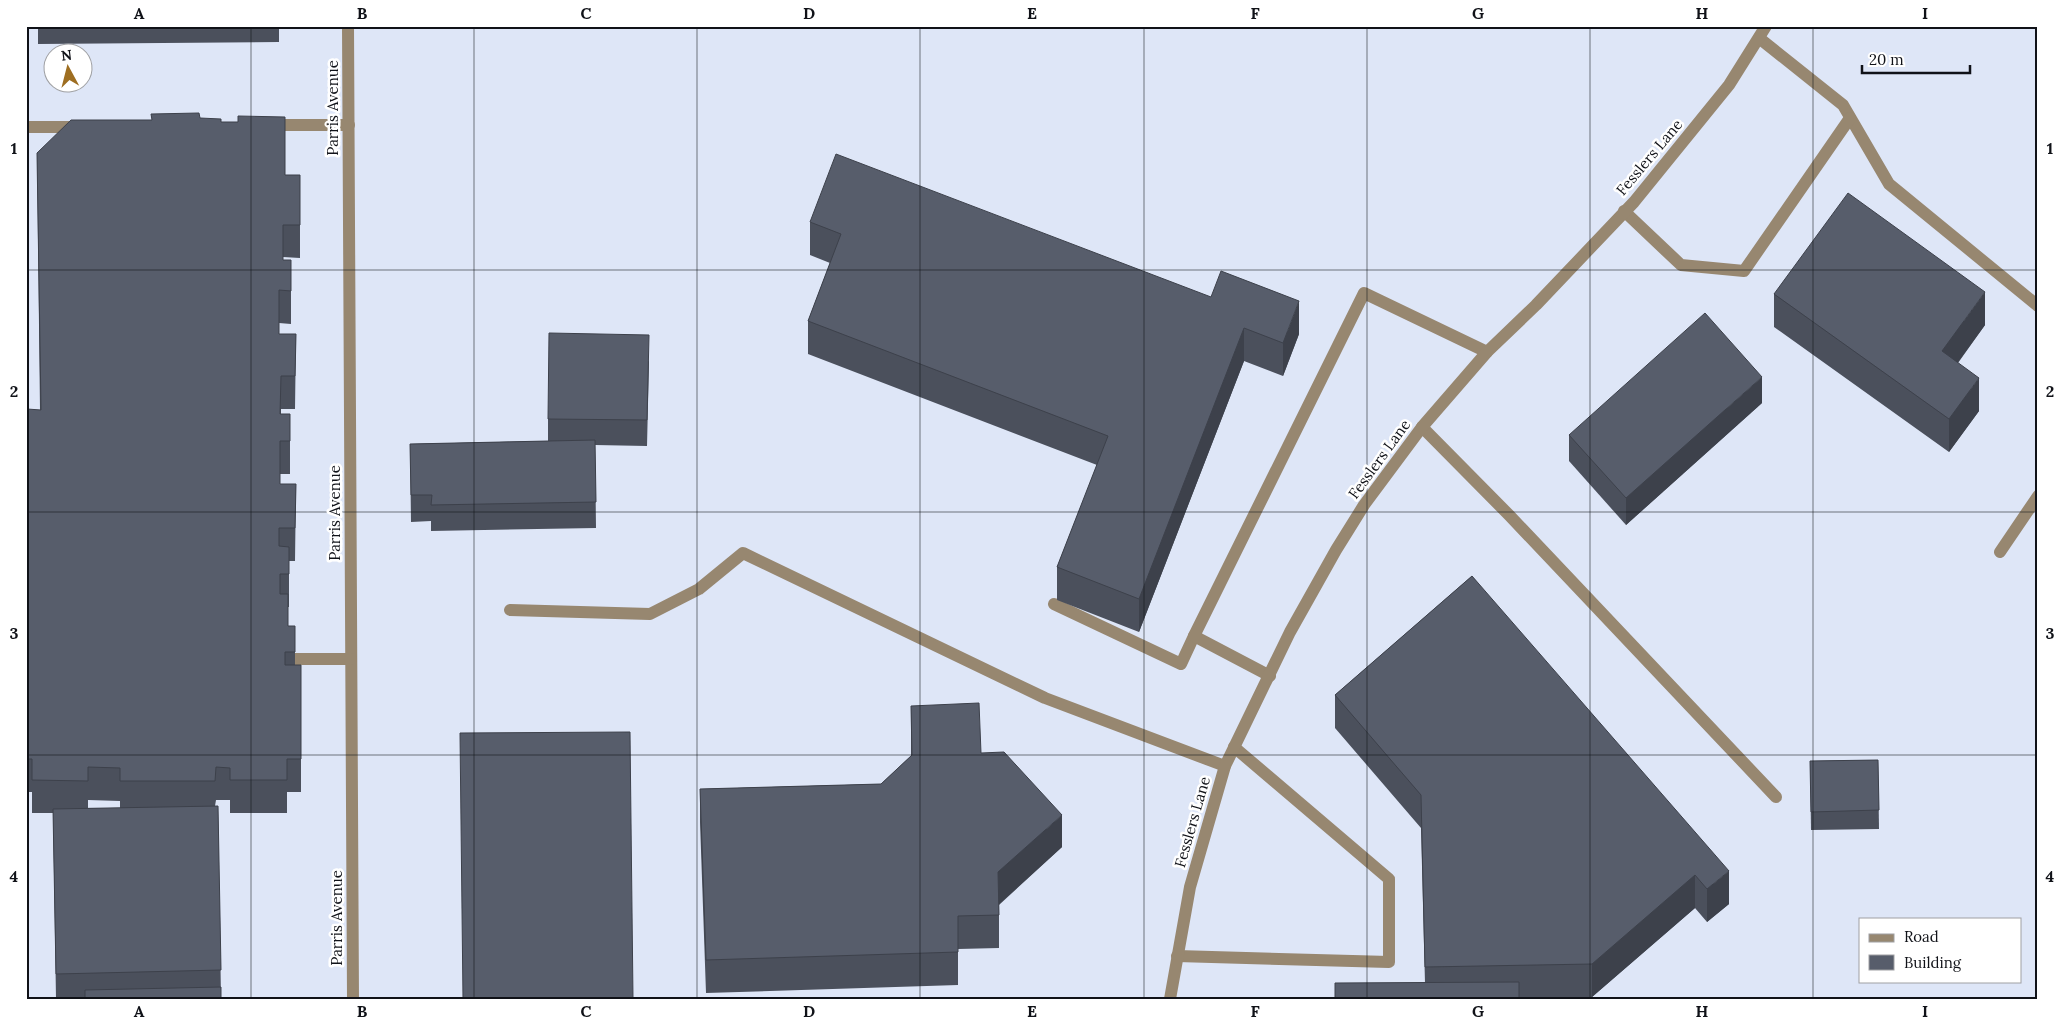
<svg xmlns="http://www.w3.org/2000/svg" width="2064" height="1025" font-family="Lora,serif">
  <rect width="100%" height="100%" fill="#dee6f7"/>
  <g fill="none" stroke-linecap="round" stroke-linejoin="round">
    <g stroke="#978770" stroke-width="12">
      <path d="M 348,26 L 353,999"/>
      <path d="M 1759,38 L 1843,105 L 1889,184 L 2038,306"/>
      <path d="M 269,125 L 349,125"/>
      <path d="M 26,127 L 81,127"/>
      <path d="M 1624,211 L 1681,265 L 1744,271 L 1850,118"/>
      <path d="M 1422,427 L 1509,515 L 1776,797"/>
      <path d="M 2000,552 L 2038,496"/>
      <path d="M 1054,604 L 1181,664 L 1194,636"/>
      <path d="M 510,610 L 650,614 L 699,589 L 743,553 L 1045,698 L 1225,766"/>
      <path d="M 288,659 L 351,659"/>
      <path d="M 1270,676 L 1194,636 L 1364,293 L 1487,352"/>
      <path d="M 1177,956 L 1389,962 L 1389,879 L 1234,747"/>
      <path d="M 1170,999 L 1190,887 L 1225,766 L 1290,632 L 1336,550 L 1364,505 L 1422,427 L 1487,352 L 1536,305 L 1634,202 L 1729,85 L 1766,26"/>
    </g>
  </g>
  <g fill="#4b505c" fill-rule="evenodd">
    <path d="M 38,26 L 279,26 L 279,42 L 38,44 Z"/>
    <path d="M 200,118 L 221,122 L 285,175 L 300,225 L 300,258 L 283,257 L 283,260 L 291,260 L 291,324 L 279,323 L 279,334 L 296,334 L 295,409 L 281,409 L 281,414 L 290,414 L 290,474 L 280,474 L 280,484 L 296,484 L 295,561 L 289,561 L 289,607 L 288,607 L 288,626 L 295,626 L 295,665 L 301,665 L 301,792 L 287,792 L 287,813 L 230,813 L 230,800 L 216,800 L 215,806 L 218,806 L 221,999 L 56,999 L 53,813 L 32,813 L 32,792 L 26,792 L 26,428 L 27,428 L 40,410 L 37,153 L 151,120 ZM 88,800 L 120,801 L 120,808 L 88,808 Z"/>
    <path d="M 810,222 L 1299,334 L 1283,376 L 1244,361 L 1139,632 L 1057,600 L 1057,567 L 1097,465 L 808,354 L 808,321 L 830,263 L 810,255 Z"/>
    <path d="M 1774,294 L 1985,325 L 1958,363 L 1979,411 L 1949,452 L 1774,327 Z"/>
    <path d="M 649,361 L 647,446 L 595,445 L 596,528 L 431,531 L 431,521 L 411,522 L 410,444 L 548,441 L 548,419 Z"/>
    <path d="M 1762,403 L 1626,525 L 1569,461 L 1569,435 Z"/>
    <path d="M 1472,576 L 1729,904 L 1707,922 L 1695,908 L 1592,997 L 1519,998 L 1425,983 L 1421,828 L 1335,728 L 1335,695 Z"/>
    <path d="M 911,706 L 981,753 L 1062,847 L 999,905 L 999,948 L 958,949 L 958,985 L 706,993 L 700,822 L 700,789 L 881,784 L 911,756 Z"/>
    <path d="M 1878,760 L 1879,829 L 1811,830 L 1810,761 Z"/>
  </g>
  <g fill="#3d414b">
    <path d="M 1985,292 L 1985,325 L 1942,384 L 1942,351 Z"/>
    <path d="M 1299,301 L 1299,334 L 1283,376 L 1283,343 Z"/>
    <path d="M 1244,328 L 1244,361 L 1139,632 L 1139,599 Z"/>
    <path d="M 1762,377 L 1762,403 L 1626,525 L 1626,498 Z"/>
    <path d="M 1979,378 L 1979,411 L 1949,452 L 1949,419 Z"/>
    <path d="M 1062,815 L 1062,847 L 998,905 L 998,872 Z"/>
    <path d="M 1729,871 L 1729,904 L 1707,922 L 1707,889 Z"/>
    <path d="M 1695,875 L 1695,908 L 1592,997 L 1592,964 Z"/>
  </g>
  <g fill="#575d6b" stroke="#3d414b">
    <path d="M 199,113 L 200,118 L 221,119 L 221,122 L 238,122 L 238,116 L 285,117 L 285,175 L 300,175 L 300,225 L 283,225 L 283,260 L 291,260 L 291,291 L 279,290 L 279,334 L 296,334 L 295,376 L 281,376 L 280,414 L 290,414 L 290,441 L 280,441 L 280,484 L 296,484 L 295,528 L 279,528 L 279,546 L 289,547 L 289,574 L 280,574 L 280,594 L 288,594 L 288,626 L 295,626 L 295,652 L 285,652 L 285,665 L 301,665 L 301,759 L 287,759 L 287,780 L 230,780 L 230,768 L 216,767 L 215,781 L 120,781 L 120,768 L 88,767 L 88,781 L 32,780 L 32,759 L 26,759 L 26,428 L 27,428 L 27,409 L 41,410 L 37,153 L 71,120 L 152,120 L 151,114 Z"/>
    <path d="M 836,154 L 1211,297 L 1221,271 L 1299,301 L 1283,343 L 1244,328 L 1139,599 L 1057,567 L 1108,436 L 808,321 L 841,234 L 810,222 Z"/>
    <path d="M 1848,193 L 1985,292 L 1942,351 L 1979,378 L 1949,419 L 1774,294 Z"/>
    <path d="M 1705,313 L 1762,377 L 1626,498 L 1569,435 Z"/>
    <path d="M 549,333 L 649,335 L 647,420 L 548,419 Z"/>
    <path d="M 595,440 L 596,502 L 431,505 L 432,495 L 411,495 L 410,444 Z"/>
    <path d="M 1472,576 L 1729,871 L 1707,889 L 1695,875 L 1592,964 L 1425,967 L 1421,795 L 1335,695 Z"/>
    <path d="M 979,703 L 981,753 L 1004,752 L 1062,815 L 998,872 L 999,915 L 958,916 L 958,952 L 706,960 L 700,789 L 881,784 L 912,755 L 911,706 Z"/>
    <path d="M 630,732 L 633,999 L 463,999 L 460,733 Z"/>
    <path d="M 1878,760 L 1879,810 L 1811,812 L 1810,761 Z"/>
    <path d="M 218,806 L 221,970 L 56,974 L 53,809 Z"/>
    <path d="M 1519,982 L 1519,999 L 1335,999 L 1335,983 Z"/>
    <path d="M 221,987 L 221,999 L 85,999 L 85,990 Z"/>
  </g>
  <path fill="none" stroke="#101218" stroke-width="1" stroke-opacity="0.55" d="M 251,26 L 251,999M 474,26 L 474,999M 697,26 L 697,999M 920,26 L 920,999M 1144,26 L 1144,999M 1367,26 L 1367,999M 1590,26 L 1590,999M 1813,26 L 1813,999M 26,270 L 2038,270M 26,512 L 2038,512M 26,755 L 2038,755"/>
  <g text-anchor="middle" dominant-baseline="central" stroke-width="5" stroke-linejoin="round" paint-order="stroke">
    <g font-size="15" fill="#101218" stroke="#fff">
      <text transform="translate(332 108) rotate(-90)">Parris Avenue</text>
      <text transform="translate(1649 157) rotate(-50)">Fesslers Lane</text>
      <text transform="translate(1379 459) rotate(-54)">Fesslers Lane</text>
      <text transform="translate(334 513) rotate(-90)">Parris Avenue</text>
      <text transform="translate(1192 822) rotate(-74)">Fesslers Lane</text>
      <text transform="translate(336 918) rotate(-90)">Parris Avenue</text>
    </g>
  </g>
  <rect width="2064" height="1025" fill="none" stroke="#ffffff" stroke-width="55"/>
  <rect x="1859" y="918" width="162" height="65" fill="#ffffff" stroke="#9fa0a3"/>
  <rect x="1869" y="934" width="25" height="8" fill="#978770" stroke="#9fa0a3"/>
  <text x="1904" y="942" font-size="15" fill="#101218">Road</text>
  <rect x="1869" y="955" width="25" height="15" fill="#575d6b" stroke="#9fa0a3"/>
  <text x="1904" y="968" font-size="15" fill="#101218">Building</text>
  <g transform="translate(68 68) rotate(353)"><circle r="24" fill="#ffffff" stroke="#9fa0a3"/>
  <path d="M0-4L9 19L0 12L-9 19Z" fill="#9e6e21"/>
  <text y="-8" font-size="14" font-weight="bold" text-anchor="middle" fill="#101218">N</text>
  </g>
  <path d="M1862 65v8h108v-8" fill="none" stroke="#101218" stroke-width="2.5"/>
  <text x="1869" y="65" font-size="15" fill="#101218" stroke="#ffffff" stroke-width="4" paint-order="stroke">20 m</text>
  <rect x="28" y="28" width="2008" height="970" fill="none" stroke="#101218" stroke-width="2"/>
  <g font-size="16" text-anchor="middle" font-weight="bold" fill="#101218">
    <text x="139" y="19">A</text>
    <text x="362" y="19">B</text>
    <text x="586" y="19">C</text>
    <text x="809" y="19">D</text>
    <text x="1032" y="19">E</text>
    <text x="1255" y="19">F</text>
    <text x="1478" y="19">G</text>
    <text x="1702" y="19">H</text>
    <text x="1925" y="19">I</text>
    <text x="14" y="154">1</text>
    <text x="2050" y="154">1</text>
    <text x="14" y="397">2</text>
    <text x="2050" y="397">2</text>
    <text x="14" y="639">3</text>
    <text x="2050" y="639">3</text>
    <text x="14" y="882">4</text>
    <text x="2050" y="882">4</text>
    <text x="139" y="1017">A</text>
    <text x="362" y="1017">B</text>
    <text x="586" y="1017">C</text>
    <text x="809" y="1017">D</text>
    <text x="1032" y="1017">E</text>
    <text x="1255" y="1017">F</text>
    <text x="1478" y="1017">G</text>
    <text x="1702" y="1017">H</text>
    <text x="1925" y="1017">I</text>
  </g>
</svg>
